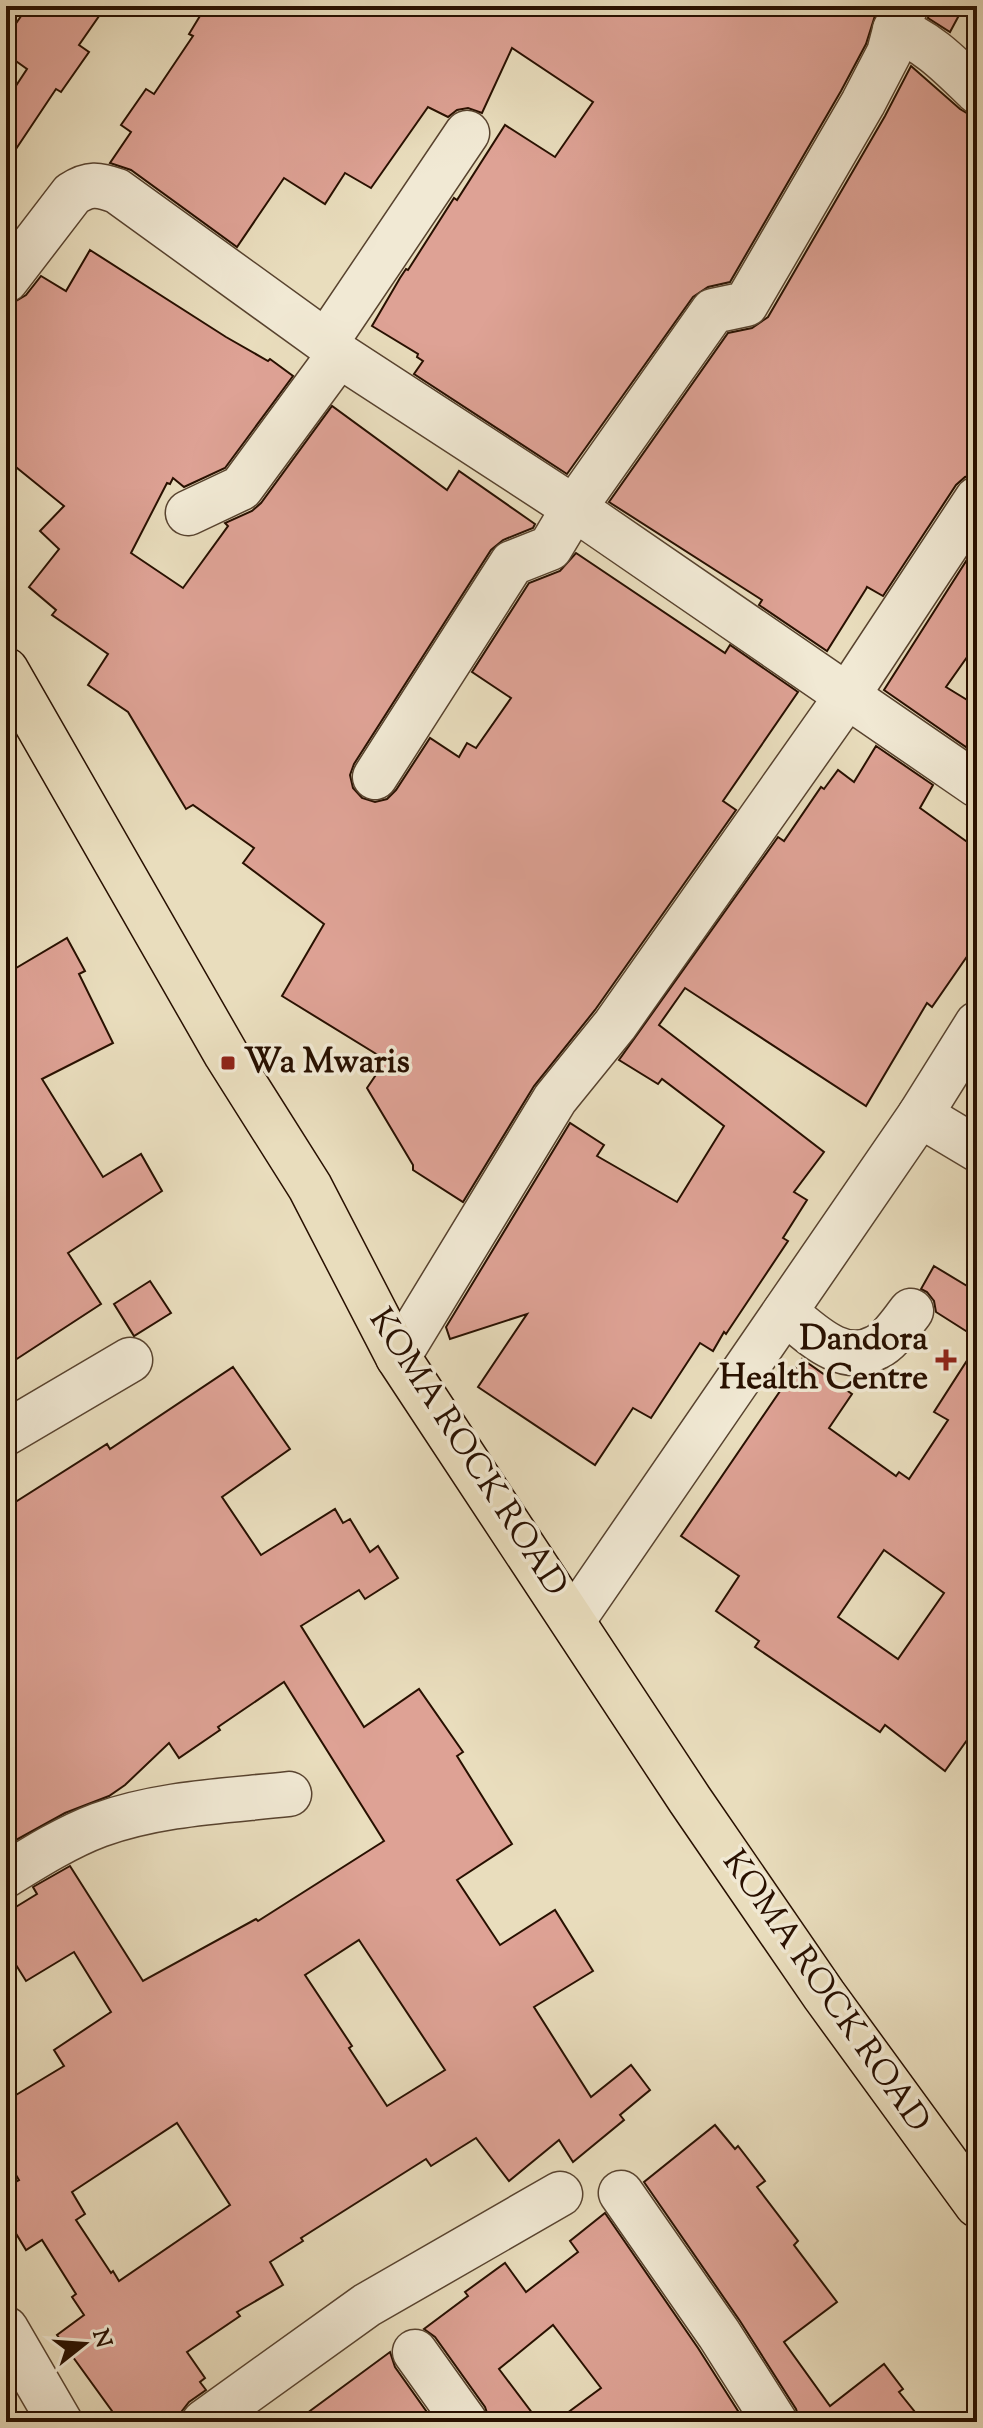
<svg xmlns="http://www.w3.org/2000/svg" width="983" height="2428" font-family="'Sorts Mill Goudy',serif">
  <rect width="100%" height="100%" fill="#e9ddbd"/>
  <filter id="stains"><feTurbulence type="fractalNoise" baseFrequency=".0025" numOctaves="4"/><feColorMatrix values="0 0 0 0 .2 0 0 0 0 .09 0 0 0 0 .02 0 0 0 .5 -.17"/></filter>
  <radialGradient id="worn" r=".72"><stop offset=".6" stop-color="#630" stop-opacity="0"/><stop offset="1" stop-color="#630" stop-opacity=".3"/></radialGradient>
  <g fill="#dea295" stroke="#281000" stroke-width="2" fill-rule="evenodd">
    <path d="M 28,6 L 106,6 L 79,45 L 89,52 L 61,92 L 56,89 L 6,164 L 6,101 L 27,69 L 6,54 L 6,38 Z"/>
    <path d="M 206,6 L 878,6 L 866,44 L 841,91 L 730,282 L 708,287 L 693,297 L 567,474 L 414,374 L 423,361 L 417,357 L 418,354 L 372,326 L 400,278 L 406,269 L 408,270 L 454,198 L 457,200 L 505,125 L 555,157 L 593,102 L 512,48 L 482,113 L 468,108 L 457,110 L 448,117 L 428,107 L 371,188 L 345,173 L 325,204 L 284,178 L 237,247 L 131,170 L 110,163 L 131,132 L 121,125 L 146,89 L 154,94 L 193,36 L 189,34 Z"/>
    <path d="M 931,6 L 964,6 L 950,32 L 928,18 Z"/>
    <path d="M 911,66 L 960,109 L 970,115 L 977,115 L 977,474 L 965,477 L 956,485 L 883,596 L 867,587 L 866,589 L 827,651 L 759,605 L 762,600 L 609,502 L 728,333 L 752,328 L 768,317 L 885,116 Z"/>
    <path d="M 90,250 L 226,337 L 268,361 L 270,359 L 293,376 L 225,468 L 184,487 L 173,478 L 170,484 L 167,483 L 131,553 L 183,588 L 228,526 L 225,523 L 252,511 L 261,503 L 332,406 L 447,490 L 459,471 L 535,524 L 533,528 L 503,540 L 491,550 L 354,764 L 350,775 L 353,788 L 362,798 L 375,802 L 387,799 L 396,790 L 430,738 L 459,757 L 467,743 L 476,748 L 511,698 L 472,672 L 529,583 L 560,571 L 576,553 L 725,653 L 730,645 L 798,692 L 723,801 L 736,810 L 595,1010 L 534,1086 L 463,1202 L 413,1170 L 413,1165 L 367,1088 L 386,1060 L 282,996 L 324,924 L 243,863 L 254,848 L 193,805 L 186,809 L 128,712 L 88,685 L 108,654 L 52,615 L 56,610 L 29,587 L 59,549 L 40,531 L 64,506 L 6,459 L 6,312 L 11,304 L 26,295 L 41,276 L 66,291 Z"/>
    <path d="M 977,544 L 977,643 L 946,687 L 977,706 L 977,731 L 966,747 L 884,690 Z"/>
    <path d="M 876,746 L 933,785 L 920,808 L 977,849 L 977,942 L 932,1007 L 927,1003 L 866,1106 L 685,988 L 659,1025 L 824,1152 L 794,1192 L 807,1200 L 783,1238 L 788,1241 L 726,1334 L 724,1332 L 713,1351 L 700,1343 L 651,1418 L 633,1408 L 595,1465 L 478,1387 L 527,1314 L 450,1339 L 446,1327 L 570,1123 L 604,1145 L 597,1156 L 677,1202 L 724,1126 L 662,1079 L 658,1084 L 619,1060 L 778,837 L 784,841 L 821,787 L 824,789 L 838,770 L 854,782 Z"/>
    <path d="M 67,938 L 85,971 L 79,974 L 113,1043 L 42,1079 L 103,1177 L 141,1154 L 162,1191 L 68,1253 L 101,1304 L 6,1366 L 6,974 Z"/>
    <path d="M 934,1266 L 977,1292 L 977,1338 L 936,1312 L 934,1301 L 927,1292 L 921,1289 Z"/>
    <path d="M 150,1281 L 171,1313 L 134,1336 L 114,1304 Z"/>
    <path d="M 977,1345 L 977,1726 L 945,1771 L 885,1725 L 880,1732 L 755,1647 L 759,1641 L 716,1611 L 739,1576 L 681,1536 L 802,1359 L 852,1394 L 829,1428 L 896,1476 L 899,1472 L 909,1479 L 948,1420 L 934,1412 ZM 884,1550 L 944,1593 L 898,1659 L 838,1617 Z"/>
    <path d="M 233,1367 L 290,1449 L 222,1497 L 261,1555 L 335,1509 L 343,1523 L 350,1519 L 370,1552 L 378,1546 L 398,1578 L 365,1599 L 359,1590 L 301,1626 L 364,1727 L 419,1689 L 463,1752 L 457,1756 L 512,1844 L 457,1880 L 500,1945 L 555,1910 L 593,1971 L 534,2007 L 591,2097 L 631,2065 L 650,2090 L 620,2115 L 624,2120 L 573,2162 L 559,2140 L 509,2181 L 476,2138 L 431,2166 L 426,2159 L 301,2238 L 303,2241 L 270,2262 L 283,2285 L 237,2312 L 240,2316 L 187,2352 L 205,2378 L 200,2382 L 206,2390 L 189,2402 L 182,2411 L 179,2422 L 120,2422 L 57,2335 L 84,2315 L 72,2297 L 76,2294 L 42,2240 L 26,2250 L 6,2217 L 6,2187 L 19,2180 L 6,2158 L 6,2101 L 64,2066 L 54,2050 L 111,2012 L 74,1952 L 26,1981 L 6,1949 L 6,1913 L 37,1894 L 33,1887 L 70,1866 L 143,1981 L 256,1919 L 258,1921 L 384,1841 L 284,1682 L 218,1727 L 220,1730 L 179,1758 L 169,1743 L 125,1785 L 109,1796 L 65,1813 L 7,1845 L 6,1508 L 107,1444 L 110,1449 ZM 359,1940 L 445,2070 L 387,2106 L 349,2048 L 352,2046 L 305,1975 ZM 177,2123 L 230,2205 L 119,2281 L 113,2271 L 111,2273 L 76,2220 L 85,2214 L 72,2192 Z"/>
    <path d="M 715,2125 L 735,2149 L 738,2146 L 765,2181 L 757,2187 L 798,2241 L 794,2245 L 837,2302 L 784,2342 L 830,2406 L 884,2364 L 903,2389 L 899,2392 L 923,2422 L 800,2422 L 796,2409 L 740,2321 L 644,2182 Z"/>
    <path d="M 605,2213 L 698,2348 L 745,2422 L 555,2422 L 601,2388 L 553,2325 L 499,2369 L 539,2422 L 490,2422 L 485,2407 L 435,2337 L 424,2329 L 468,2296 L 465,2292 L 505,2263 L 526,2292 L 578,2252 L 570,2241 Z"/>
    <path d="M 390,2352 L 395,2367 L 434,2422 L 295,2422 Z"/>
  </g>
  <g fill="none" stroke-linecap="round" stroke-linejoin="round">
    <defs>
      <g id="minor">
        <path d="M 895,30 C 927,40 953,68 977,91"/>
        <path d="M 6,280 L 72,194 C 89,183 98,184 117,191 L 326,342 L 339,355 L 574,508 L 977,785"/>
        <path d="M 326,342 L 467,133"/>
        <path d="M 188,513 L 241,488 L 339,355"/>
        <path d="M 375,777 L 512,563 L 550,548 L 574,508 L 713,311 L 746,304 L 863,103 L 889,53 L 895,30 L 906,6"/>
        <path d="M 920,1115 L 977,1149"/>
        <path d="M 785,1312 C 810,1332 842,1367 877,1347 C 890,1341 902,1322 911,1311"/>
        <path d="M 398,1357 L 555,1099 L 615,1025 L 847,696 L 977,499"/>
        <path d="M 6,1433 L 130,1360"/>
        <path d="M 573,1620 L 920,1115 L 977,1024"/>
        <path d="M 6,1875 C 35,1857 67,1837 99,1825 C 160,1803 225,1801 289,1794"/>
        <path d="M 621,2193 L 719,2334 L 775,2422"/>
        <path d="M 6,2329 L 60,2422"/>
        <path d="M 415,2352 L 465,2422"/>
        <path d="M 204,2422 L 367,2305 L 560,2194"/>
      </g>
      <path id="major" d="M 6,670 L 226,1054 L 310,1187 L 398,1357 L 690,1800 L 824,1995 L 977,2205"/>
    </defs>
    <use href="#minor" stroke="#58432f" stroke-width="47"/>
    <use href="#major" stroke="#281000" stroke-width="47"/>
    <use href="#minor" stroke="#f1e9d4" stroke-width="44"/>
    <use href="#major" stroke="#e9ddbd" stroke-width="44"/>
  </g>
  <g fill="#8f2418" stroke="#f1e9d4" stroke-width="3">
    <rect x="220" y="1055" width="16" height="16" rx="4"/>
    <path d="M942 1348h8v8h8v8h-8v8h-8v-8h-8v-8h8z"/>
  </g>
  <g text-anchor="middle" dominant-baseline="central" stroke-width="7" stroke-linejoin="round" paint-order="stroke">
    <g font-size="34" font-weight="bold" fill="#281000" stroke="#f1e9d4" text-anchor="start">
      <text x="244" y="1063">Wa Mwaris</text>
      <text x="928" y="1340" text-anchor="end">Dandora<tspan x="928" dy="39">Health Centre</tspan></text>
    </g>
    <g font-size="34" fill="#281000" stroke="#f1e9d4">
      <text transform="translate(467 1453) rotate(57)">KOMA ROCK ROAD</text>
      <text transform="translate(825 1992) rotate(55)">KOMA ROCK ROAD</text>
    </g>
  </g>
  <rect width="983" height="2428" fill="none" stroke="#e9ddbd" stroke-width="32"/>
  <rect x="8" y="8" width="967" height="2412" fill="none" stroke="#281000" stroke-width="4"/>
  <rect x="16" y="16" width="951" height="2396" fill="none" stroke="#281000" stroke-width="2"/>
  <g transform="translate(84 2344) rotate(73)" stroke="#f1e9d4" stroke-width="6" paint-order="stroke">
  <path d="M0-6L14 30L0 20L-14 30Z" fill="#281000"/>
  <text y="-12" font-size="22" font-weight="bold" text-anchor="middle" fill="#281000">N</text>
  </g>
  <rect width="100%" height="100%" filter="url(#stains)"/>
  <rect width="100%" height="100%" fill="url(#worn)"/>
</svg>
